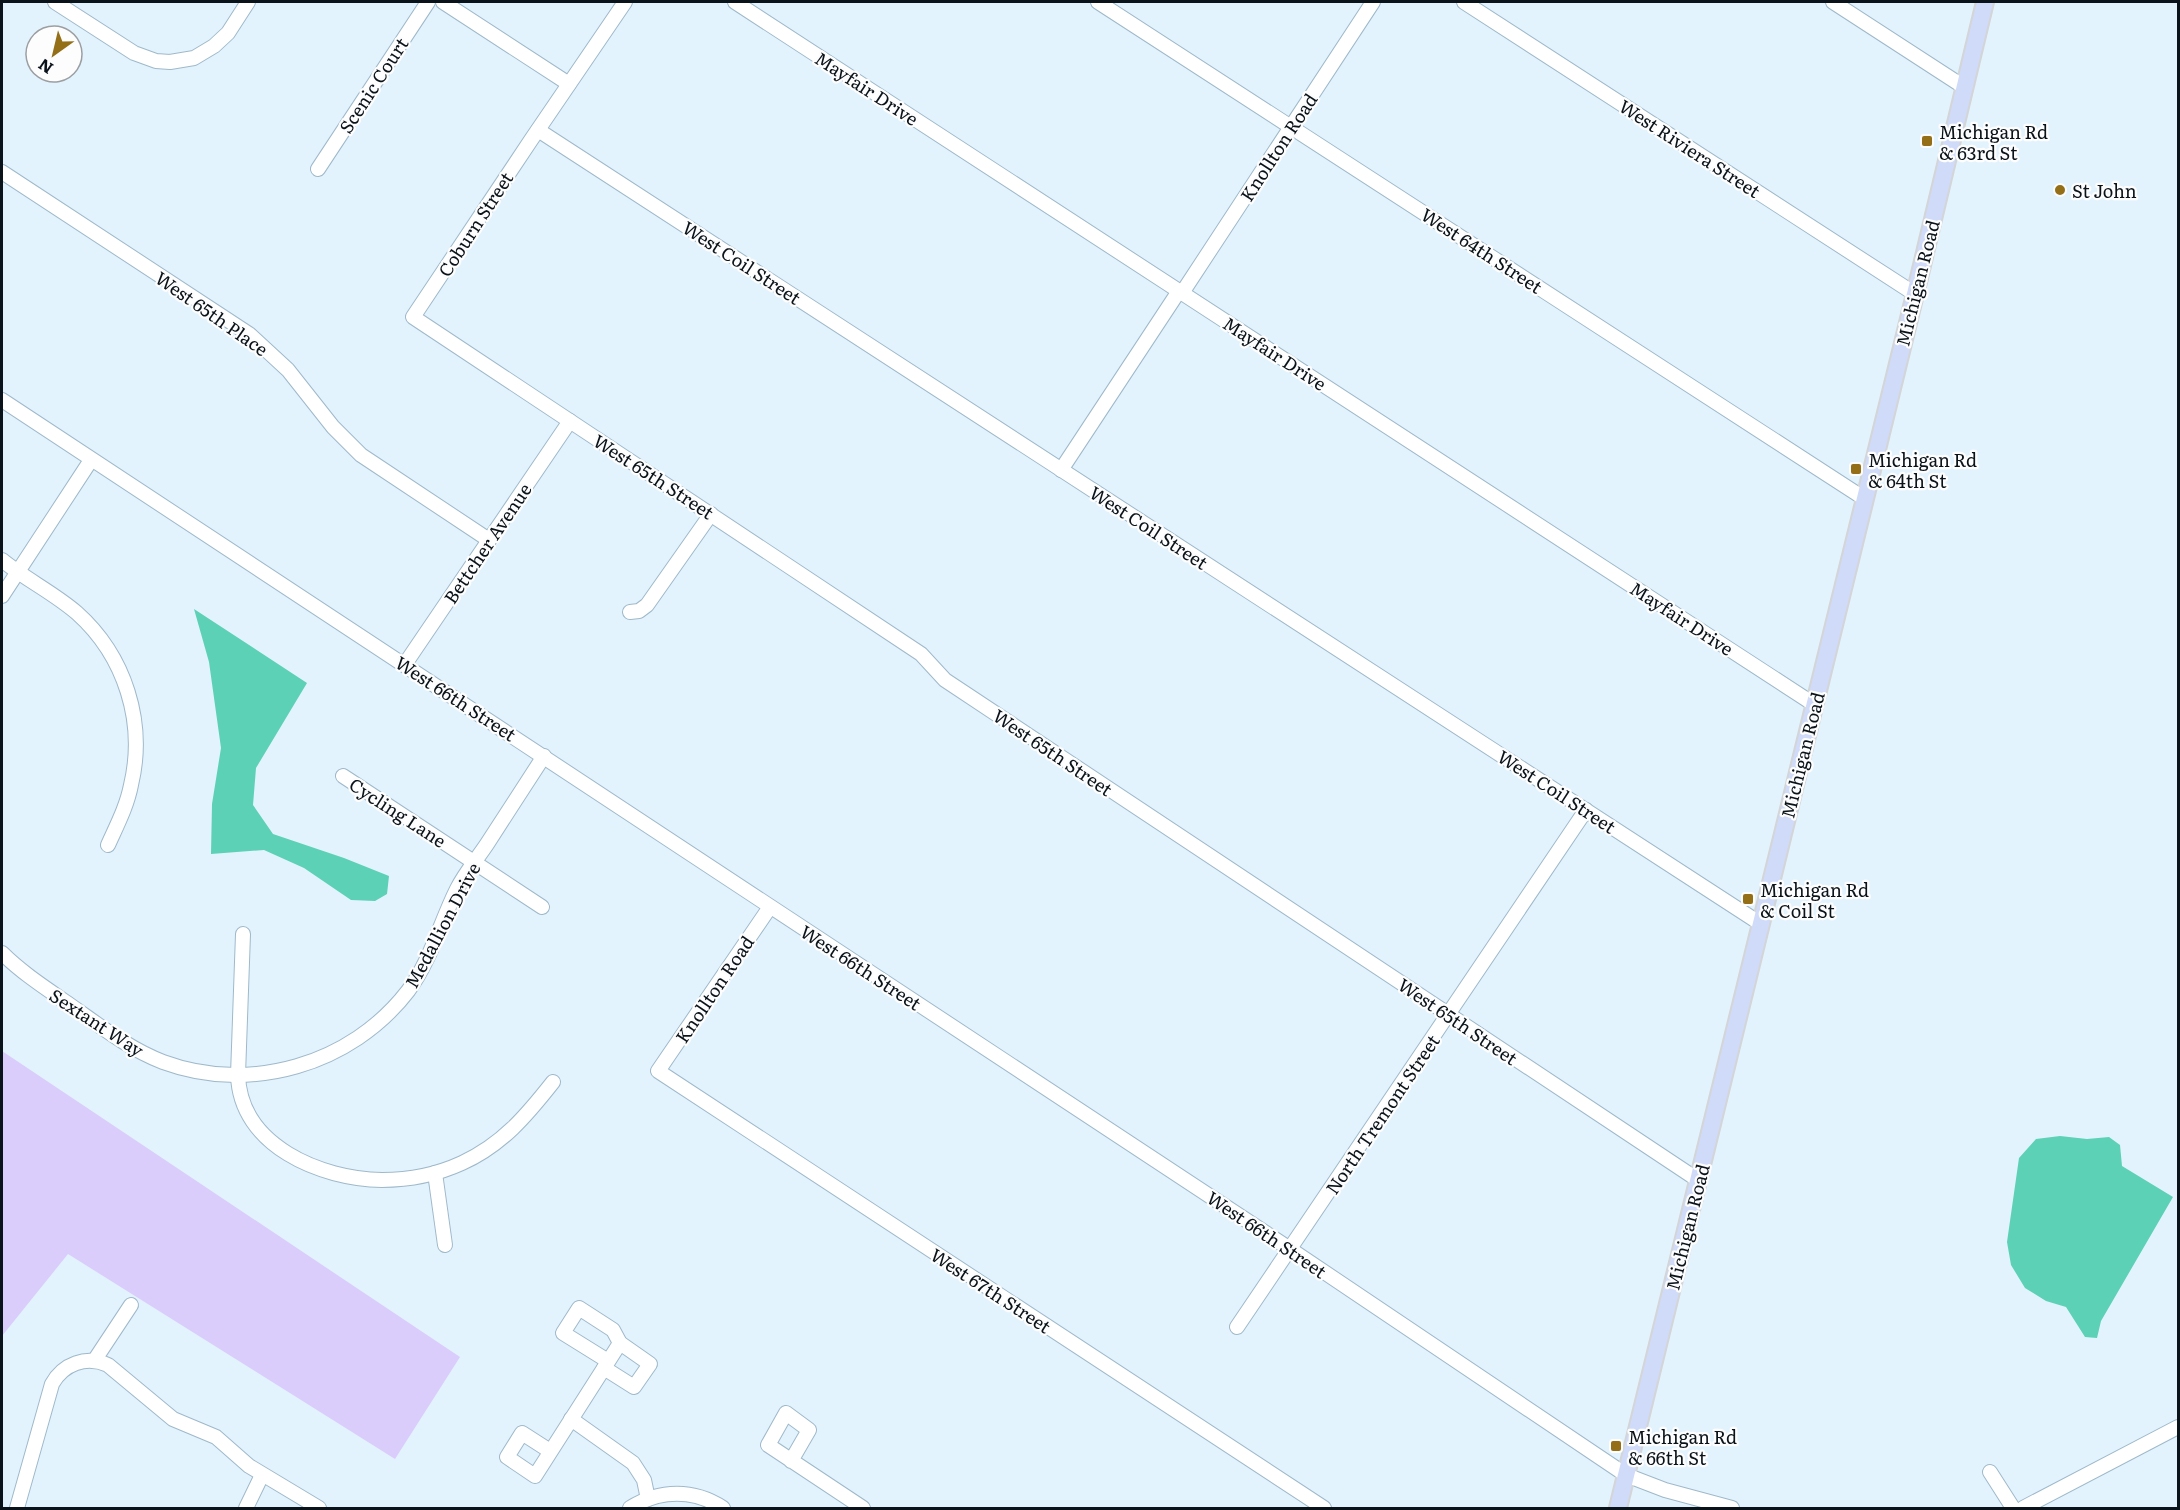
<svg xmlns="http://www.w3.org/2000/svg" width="2180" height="1510" font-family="Literata,serif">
  <rect width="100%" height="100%" fill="#e2f3fe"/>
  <path fill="#dacdfb" d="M 2,1051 L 460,1357 L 395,1459 L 68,1254 L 2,1336 Z"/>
  <g fill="#5cd1b5">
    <path d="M 194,609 L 307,683 L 256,768 L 253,805 L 273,834 L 344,858 L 389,876 L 387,894 L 375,901 L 351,900 L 304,868 L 264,850 L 211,854 L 212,804 L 221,748 L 209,662 Z"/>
    <path d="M 2060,1136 L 2087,1139 L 2109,1137 L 2120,1145 L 2122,1166 L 2173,1197 L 2101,1321 L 2097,1338 L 2085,1337 L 2066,1307 L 2046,1301 L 2025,1288 L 2011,1265 L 2007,1242 L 2019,1158 L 2036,1139 Z"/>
  </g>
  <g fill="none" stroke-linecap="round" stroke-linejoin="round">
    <defs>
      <g id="minor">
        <path d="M 55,2 L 134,53 L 156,61 L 170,62 L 194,58 L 214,46 L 228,33 L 248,2"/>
        <path d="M 443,2 L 569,84"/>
        <path d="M 625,2 L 531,140 L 413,317 L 921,654 L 945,680 L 1698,1180"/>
        <path d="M 735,2 L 1815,705"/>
        <path d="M 1098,2 L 1865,499"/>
        <path d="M 1464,2 L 1915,294"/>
        <path d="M 1833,2 L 1964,87"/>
        <path d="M 538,130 L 1761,924"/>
        <path d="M 318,169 L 428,2"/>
        <path d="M 2,172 L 249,334 L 288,370 L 333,427 L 361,455 L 489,540"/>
        <path d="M 1182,293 L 1373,2"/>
        <path d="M 2,400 L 1290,1249 L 1626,1475 L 1665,1490 L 1732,1508"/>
        <path d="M 1061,470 L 1179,291"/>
        <path d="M 2,560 C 25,579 54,593 77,613 C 125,656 146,722 131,785 C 127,806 117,825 108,845"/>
        <path d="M 2,596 L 91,460"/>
        <path d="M 630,612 L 639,611 L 647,605 L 711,514"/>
        <path d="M 405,664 L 570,421"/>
        <path d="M 343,776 L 542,907"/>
        <path d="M 770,907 L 658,1071 L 1324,1508"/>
        <path d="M 243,934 L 238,1075 C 240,1146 321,1179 382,1180 C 410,1180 438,1174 462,1163 C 502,1145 527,1115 553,1082"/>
        <path d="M 2,953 C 22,973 47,989 70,1005 C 100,1026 129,1049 163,1062 C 250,1094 351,1065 408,991 C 431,960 440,923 457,889 C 465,873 477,859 487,844 C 506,815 525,785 544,756"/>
        <path d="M 435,1173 L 445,1245"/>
        <path d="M 1237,1327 L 1586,810"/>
        <path d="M 94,1361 L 131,1305"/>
        <path d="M 604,1368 L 634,1387 L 650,1364 L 620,1343 L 613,1330 L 579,1308 L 563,1333 L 608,1361"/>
        <path d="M 571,1419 L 633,1463 L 644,1480 L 648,1499"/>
        <path d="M 550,1451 L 522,1433 L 507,1457 L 535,1476 L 620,1343"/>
        <path d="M 791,1461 L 809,1430 L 786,1413 L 768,1445 L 863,1508"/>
        <path d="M 1990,1472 L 2013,1508"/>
        <path d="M 17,1508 L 52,1384 C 63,1364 86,1355 108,1365 L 173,1419 L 216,1437 L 249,1466 L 319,1508"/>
        <path d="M 246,1508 L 262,1475"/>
        <path d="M 630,1508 C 660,1489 694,1489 723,1508"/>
        <path d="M 2023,1508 L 2178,1427"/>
      </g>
      <path id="major" d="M 1618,1508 L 1918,282 L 1985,2"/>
    </defs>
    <use href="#minor" stroke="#9fb9ca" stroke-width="16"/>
    <use href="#major" stroke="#d3d5d6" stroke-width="20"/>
    <use href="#minor" stroke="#fff" stroke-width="14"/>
    <use href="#major" stroke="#cfdbf9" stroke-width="16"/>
  </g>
  <g fill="#946f18" stroke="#fdfdfd" stroke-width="2">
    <rect x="1921" y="135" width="12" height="12" rx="3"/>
    <circle cx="2060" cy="190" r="6"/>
    <rect x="1850" y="463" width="12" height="12" rx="3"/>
    <rect x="1742" y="893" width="12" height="12" rx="3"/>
    <rect x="1610" y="1440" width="12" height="12" rx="3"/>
  </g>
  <g text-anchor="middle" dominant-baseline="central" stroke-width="4.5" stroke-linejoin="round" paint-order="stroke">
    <g font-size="18" fill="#0a1319" stroke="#fdfdfd">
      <text transform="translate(373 85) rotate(-57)">Scenic Court</text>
      <text transform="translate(867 88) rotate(33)">Mayfair Drive</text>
      <text transform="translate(1278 147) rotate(-57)">Knollton Road</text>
      <text transform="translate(1690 148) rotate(33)">West Riviera Street</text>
      <text transform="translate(475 224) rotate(-57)">Coburn Street</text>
      <text transform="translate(1482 250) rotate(33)">West 64th Street</text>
      <text transform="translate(742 262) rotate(33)">West Coil Street</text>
      <text transform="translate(1917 283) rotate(-76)">Michigan Road</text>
      <text transform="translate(212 313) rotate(35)">West 65th Place</text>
      <text transform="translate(1275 353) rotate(33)">Mayfair Drive</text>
      <text transform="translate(654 476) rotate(33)">West 65th Street</text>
      <text transform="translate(1149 527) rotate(33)">West Coil Street</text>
      <text transform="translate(487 543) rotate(-56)">Bettcher Avenue</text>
      <text transform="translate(1682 618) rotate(33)">Mayfair Drive</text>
      <text transform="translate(456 698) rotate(33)">West 66th Street</text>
      <text transform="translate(1053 752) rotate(34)">West 65th Street</text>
      <text transform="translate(1802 755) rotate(-76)">Michigan Road</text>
      <text transform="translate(1557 791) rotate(33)">West Coil Street</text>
      <text transform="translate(398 812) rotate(33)">Cycling Lane</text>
      <text transform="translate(442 925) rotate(-62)">Medallion Drive</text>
      <text transform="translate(861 967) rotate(33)">West 66th Street</text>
      <text transform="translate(714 989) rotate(-56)">Knollton Road</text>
      <text transform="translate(1458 1021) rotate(34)">West 65th Street</text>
      <text transform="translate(97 1022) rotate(33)">Sextant Way</text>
      <text transform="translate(1382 1114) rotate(-56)">North Tremont Street</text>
      <text transform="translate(1687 1227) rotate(-76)">Michigan Road</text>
      <text transform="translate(1267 1234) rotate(34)">West 66th Street</text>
      <text transform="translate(991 1290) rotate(33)">West 67th Street</text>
    </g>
    <g font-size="18" fill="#0a1319" stroke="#fdfdfd" text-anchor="start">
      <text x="1939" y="131">Michigan Rd<tspan x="1939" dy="21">&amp; 63rd St</tspan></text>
      <text x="2072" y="190">St John</text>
      <text x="1868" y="459">Michigan Rd<tspan x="1868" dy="21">&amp; 64th St</tspan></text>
      <text x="1760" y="889">Michigan Rd<tspan x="1760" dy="21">&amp; Coil St</tspan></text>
      <text x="1628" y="1436">Michigan Rd<tspan x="1628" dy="21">&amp; 66th St</tspan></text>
    </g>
  </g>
  <rect width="2180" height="1510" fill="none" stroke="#0a1319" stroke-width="6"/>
  <g transform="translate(54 54) rotate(214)"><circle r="28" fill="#fdfdfd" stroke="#9c9fa2" stroke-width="1.5"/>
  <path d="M0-4.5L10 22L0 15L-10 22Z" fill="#946f18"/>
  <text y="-9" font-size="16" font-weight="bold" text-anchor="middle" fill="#0a1319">N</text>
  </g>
</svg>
